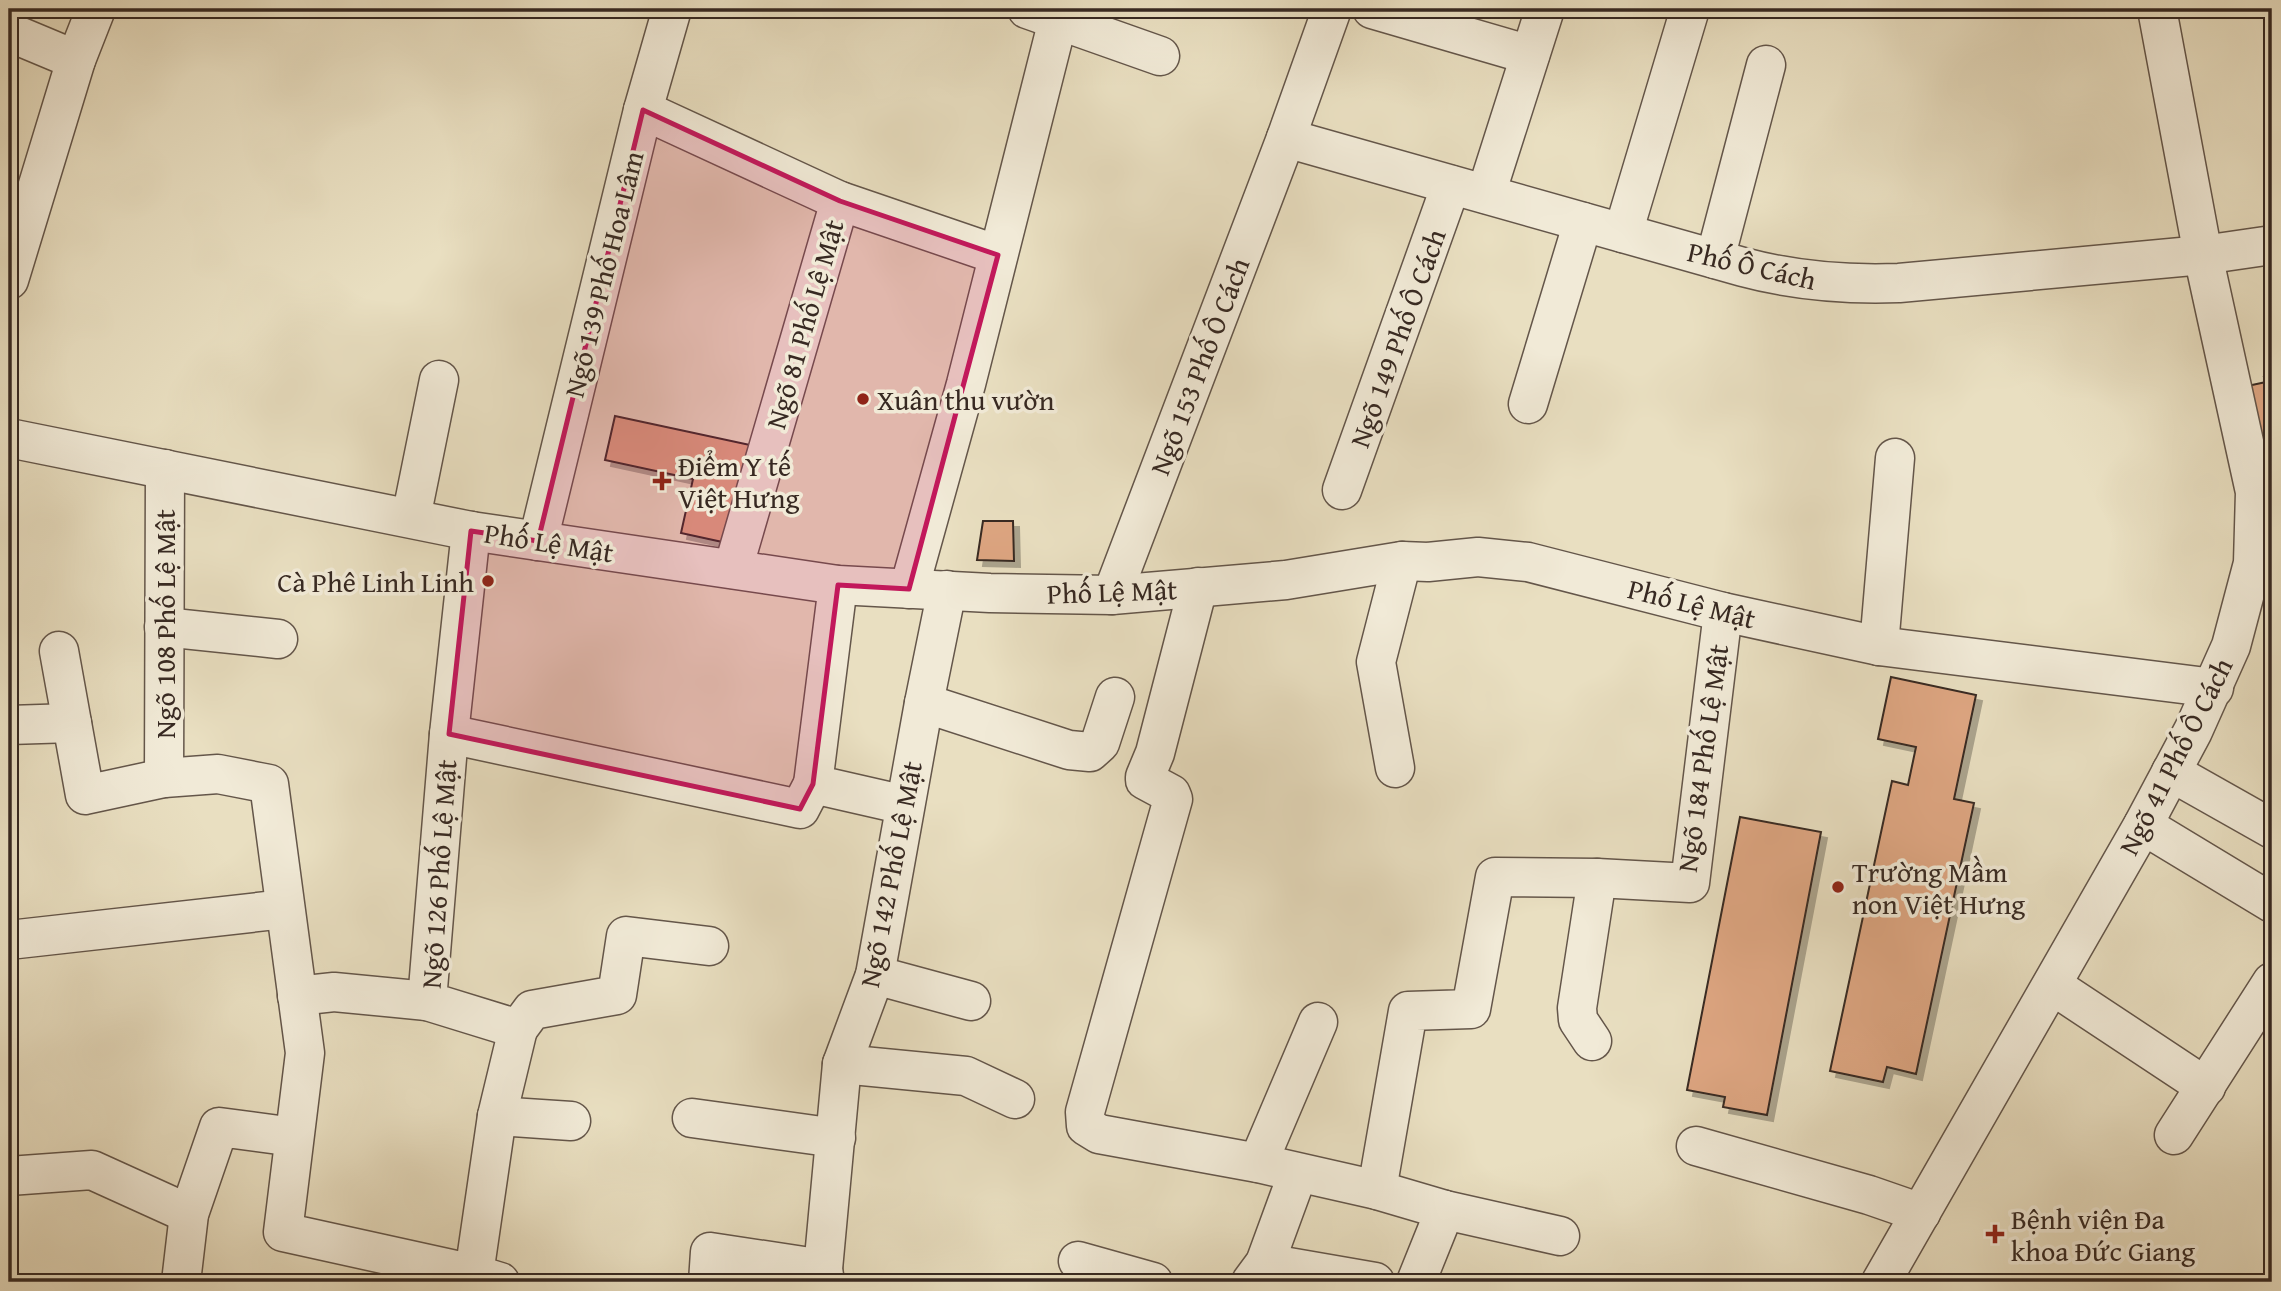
<svg xmlns="http://www.w3.org/2000/svg" width="2281" height="1291" font-family="'Gentium Book Plus',serif">
  <defs>
    <filter id="shadow"><feDropShadow dx="6" dy="6" stdDeviation="0" flood-color="#0004"/></filter>
  </defs>
  <rect width="100%" height="100%" fill="#e9dfc1"/>
  <filter id="stains"><feTurbulence type="fractalNoise" baseFrequency=".00286" numOctaves="4"/><feColorMatrix values="0 0 0 0 .2 0 0 0 0 .09 0 0 0 0 .02 0 0 0 .5 -.17"/></filter>
  <radialGradient id="worn" r=".72"><stop offset=".6" stop-color="#630" stop-opacity="0"/><stop offset="1" stop-color="#630" stop-opacity=".3"/></radialGradient>
  <g fill="#dea682" stroke="#372922" stroke-width="2" filter="url(#shadow)">
    <path d="M 2272,375 L 2272,478 L 2258,481 L 2238,388 L 2266,382 L 2264,377 Z"/>
    <path d="M 615,416 L 750,445 L 727,543 L 681,533 L 693,479 L 605,460 Z"/>
    <path d="M 983,521 L 1013,521 L 1014,561 L 977,560 Z"/>
    <path d="M 1891,677 L 1976,695 L 1954,799 L 1974,803 L 1916,1074 L 1887,1067 L 1883,1082 L 1830,1071 L 1892,781 L 1908,785 L 1916,747 L 1878,739 Z"/>
    <path d="M 1740,817 L 1821,832 L 1767,1115 L 1723,1107 L 1725,1097 L 1687,1090 Z"/>
  </g>
  <g fill="none" stroke-linecap="round" stroke-linejoin="round">
    <defs>
      <g id="minor">
        <path d="M 1027,9 L 1160,56"/>
        <path d="M 1372,9 L 1530,55"/>
        <path d="M 9,32 L 76,60"/>
        <path d="M 643,110 L 840,201 L 998,255"/>
        <path d="M 1286,138 L 1743,267 C 1795,281 1845,285 1899,283 L 2203,255 L 2272,245"/>
        <path d="M 1486,194 L 1545,9"/>
        <path d="M 1623,233 L 1690,9"/>
        <path d="M 1715,259 L 1766,65"/>
        <path d="M 9,280 L 76,60 L 96,9"/>
        <path d="M 1528,404 L 1583,222"/>
        <path d="M 9,438 L 471,531 L 838,585 L 990,593 L 1112,595 L 1286,580 L 1402,561 L 1428,562 L 1478,557 L 1528,562 L 1723,612 L 1879,646 L 2214,688"/>
        <path d="M 1342,490 L 1451,185"/>
        <path d="M 411,518 L 439,380"/>
        <path d="M 538,541 L 643,110 L 672,9"/>
        <path d="M 733,569 L 840,201"/>
        <path d="M 838,585 L 813,784 L 905,805"/>
        <path d="M 1198,587 L 1155,753 L 1145,777 L 1145,780 L 1171,794 L 1173,799 L 1085,1112 L 1086,1126 L 1099,1134 L 1258,1163 L 1377,1190 L 1445,1210 L 1560,1236"/>
        <path d="M 909,589 L 966,384 L 1058,20"/>
        <path d="M 1112,595 L 1286,138 L 1332,9"/>
        <path d="M 164,627 L 278,639"/>
        <path d="M 1879,646 L 1895,458"/>
        <path d="M 59,651 L 85,795 L 164,778 L 218,774 L 269,784 L 305,1053 L 283,1232 L 474,1274 L 500,1282"/>
        <path d="M 924,703 L 1069,750 L 1090,752 L 1100,743 L 1115,697"/>
        <path d="M 9,725 L 72,723"/>
        <path d="M 449,734 L 800,809 L 813,784"/>
        <path d="M 1395,768 L 1376,662 L 1402,561"/>
        <path d="M 2171,772 L 2272,829"/>
        <path d="M 164,778 L 165,469"/>
        <path d="M 2143,825 L 2272,903"/>
        <path d="M 9,940 L 285,909"/>
        <path d="M 875,975 L 971,1001"/>
        <path d="M 2052,985 L 2206,1087"/>
        <path d="M 297,996 L 334,992 L 427,1001"/>
        <path d="M 518,1029 L 532,1010 L 617,995 L 626,936 L 709,946"/>
        <path d="M 1592,1041 L 1578,1020 L 1577,1008 L 1597,878"/>
        <path d="M 842,1064 L 966,1076 L 1015,1099"/>
        <path d="M 497,1116 L 571,1121"/>
        <path d="M 692,1118 L 836,1138"/>
        <path d="M 2174,1135 L 2272,982"/>
        <path d="M 1696,1146 L 1869,1195 L 1921,1213"/>
        <path d="M 1258,1163 L 1318,1022"/>
        <path d="M 9,1176 L 92,1170 L 189,1214"/>
        <path d="M 1377,1190 L 1408,1011 L 1471,1009 L 1495,877 L 1597,878 L 1690,883 L 1723,612"/>
        <path d="M 1078,1261 L 1153,1282"/>
        <path d="M 1265,1263 L 1375,1282"/>
        <path d="M 181,1282 L 189,1214 L 219,1127 L 294,1137"/>
        <path d="M 471,1282 L 474,1274 L 497,1116 L 518,1029 L 427,1001 L 449,734 L 471,531"/>
        <path d="M 708,1282 L 710,1252 L 823,1269"/>
        <path d="M 825,1282 L 823,1269 L 842,1064 L 875,975 L 924,703 L 947,590"/>
        <path d="M 1251,1282 L 1265,1263 L 1298,1173"/>
        <path d="M 1416,1282 L 1445,1210"/>
        <path d="M 1881,1282 L 2143,825 L 2193,731 L 2231,646 L 2253,563 L 2255,492 L 2203,255 L 2157,9"/>
      </g>
    </defs>
    <use href="#minor" stroke="#64564a" stroke-width="41"/>
    <use href="#minor" stroke="#f1ead7" stroke-width="38"/>
  </g>
  <path fill="#c2185b" fill-opacity="0.2" stroke="#c2185b" stroke-width="5" stroke-linejoin="round" d="M 643,110 L 840,201 L 998,255 L 909,589 L 838,585 L 813,784 L 800,809 L 449,734 L 471,531 L 538,541 Z"/>
  <g fill="#8f2418" stroke="#f1ead7" stroke-width="2.5">
    <circle cx="863" cy="399" r="7"/>
    <path d="M658.5 470.5h7v7h7v7h-7v7h-7v-7h-7v-7h7z"/>
    <circle cx="488" cy="581" r="7"/>
    <circle cx="1838" cy="887" r="7"/>
    <path d="M1991.5 1223.5h7v7h7v7h-7v7h-7v-7h-7v-7h7z"/>
  </g>
  <g text-anchor="middle" dominant-baseline="central" stroke-width="7" stroke-linejoin="round" paint-order="stroke">
    <g font-size="28" fill="#372922" stroke="#f1ead7">
      <text transform="translate(1752 265) rotate(13)">Phố Ô Cách</text>
      <text transform="translate(603 274) rotate(-76)">Ngõ 139 Phố Hoa Lâm</text>
      <text transform="translate(804 324) rotate(-74)">Ngõ 81 Phố Lệ Mật</text>
      <text transform="translate(1397 338) rotate(-70)">Ngõ 149 Phố Ô Cách</text>
      <text transform="translate(1199 366) rotate(-69)">Ngõ 153 Phố Ô Cách</text>
      <text transform="translate(549 542) rotate(9)">Phố Lệ Mật</text>
      <text transform="translate(1112 591) rotate(-2)">Phố Lệ Mật</text>
      <text transform="translate(1692 603) rotate(14)">Phố Lệ Mật</text>
      <text transform="translate(164 624) rotate(-90)">Ngõ 108 Phố Lệ Mật</text>
      <text transform="translate(2175 756) rotate(-63)">Ngõ 41 Phố Ô Cách</text>
      <text transform="translate(1702 758) rotate(-82)">Ngõ 184 Phố Lệ Mật</text>
      <text transform="translate(438 874) rotate(-86)">Ngõ 126 Phố Lệ Mật</text>
      <text transform="translate(890 874) rotate(-79)">Ngõ 142 Phố Lệ Mật</text>
    </g>
    <g font-size="28" fill="#372922" stroke="#f1ead7" text-anchor="start">
      <text x="877" y="399">Xuân thu vườn</text>
      <text x="678" y="465">Điểm Y tế<tspan x="678" dy="32">Việt Hưng</tspan></text>
      <text x="474" y="581" text-anchor="end">Cà Phê Linh Linh</text>
      <text x="1852" y="871">Trường Mầm<tspan x="1852" dy="32">non Việt Hưng</tspan></text>
      <text x="2011" y="1218">Bệnh viện Đa<tspan x="2011" dy="32">khoa Đức Giang</tspan></text>
    </g>
  </g>
  <rect width="2281" height="1291" fill="none" stroke="#e9dfc1" stroke-width="35"/>
  <rect x="10" y="10" width="2260" height="1270" fill="none" stroke="#372922" stroke-width="3.5"/>
  <rect x="18" y="18" width="2246" height="1256" fill="none" stroke="#372922" stroke-width="2"/>
  <rect width="100%" height="100%" filter="url(#stains)"/>
  <rect width="100%" height="100%" fill="url(#worn)"/>
</svg>
